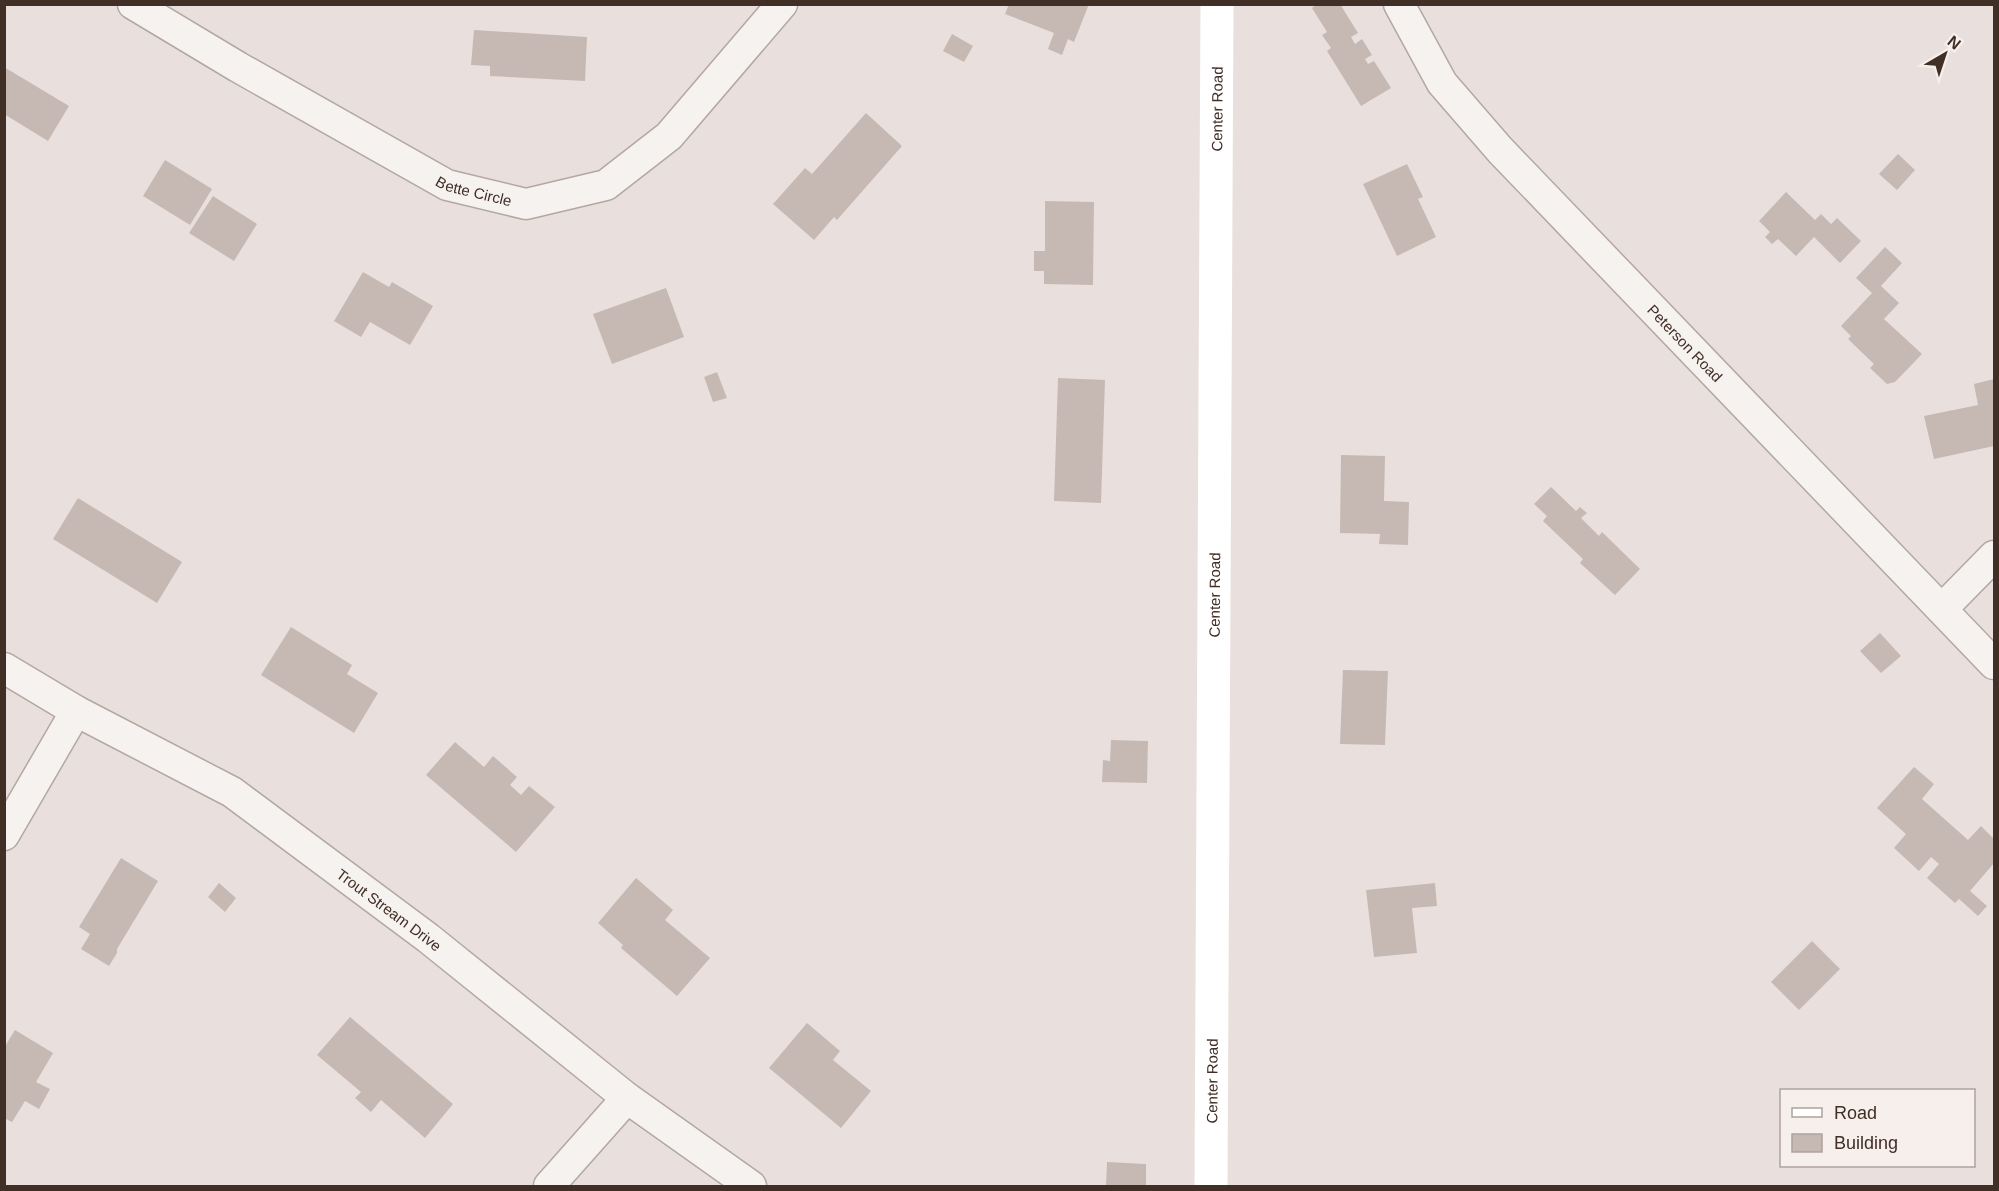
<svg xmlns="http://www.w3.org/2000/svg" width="1999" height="1191" font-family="Arial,sans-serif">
  <rect width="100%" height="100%" fill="#e9e0dd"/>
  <g fill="#c6b9b4">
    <path d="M 1009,4 L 1089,4 L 1074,42 L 1068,39 L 1062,55 L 1048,49 L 1054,33 L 1005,14 Z"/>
    <path d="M 1317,4 L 1340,4 L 1358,33 L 1351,37 L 1355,44 L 1362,39 L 1372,55 L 1365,59 L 1368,64 L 1374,61 L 1391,88 L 1361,106 L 1327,51 L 1331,48 L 1322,35 L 1327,32 L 1312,8 Z"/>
    <path d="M 474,30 L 587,37 L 585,81 L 490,76 L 490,66 L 471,65 Z"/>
    <path d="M 952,34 L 973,46 L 964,62 L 943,51 Z"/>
    <path d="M 4,67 L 69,106 L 48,141 L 4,114 Z"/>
    <path d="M 866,113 L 902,146 L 837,220 L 834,217 L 814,240 L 773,204 L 805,168 L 812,174 Z"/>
    <path d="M 1898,154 L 1915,170 L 1897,190 L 1879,174 Z"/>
    <path d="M 165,160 L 212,189 L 190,225 L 143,196 Z"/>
    <path d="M 1407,164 L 1423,197 L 1418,199 L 1436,237 L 1397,256 L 1363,184 Z"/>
    <path d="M 1786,192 L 1815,220 L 1821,214 L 1831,224 L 1837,218 L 1861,241 L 1840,263 L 1814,237 L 1796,256 L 1778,239 L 1772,244 L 1765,237 L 1770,232 L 1759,221 Z"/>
    <path d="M 213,196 L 257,224 L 234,261 L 189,233 Z"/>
    <path d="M 1045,201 L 1094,202 L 1093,285 L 1044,284 L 1044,271 L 1034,271 L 1034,251 L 1045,251 Z"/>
    <path d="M 1885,247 L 1902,263 L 1881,286 L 1899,303 L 1884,319 L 1922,354 L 1895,382 L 1887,384 L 1870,368 L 1874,364 L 1848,339 L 1851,336 L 1841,326 L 1872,293 L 1856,278 Z"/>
    <path d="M 363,272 L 389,287 L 392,282 L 433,306 L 410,345 L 370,322 L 361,337 L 334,321 Z"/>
    <path d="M 666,288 L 684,337 L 612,364 L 593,314 Z"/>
    <path d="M 717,372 L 727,398 L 713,402 L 704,377 Z"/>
    <path d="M 1058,378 L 1105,380 L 1101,503 L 1054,501 Z"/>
    <path d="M 1994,379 L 1994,446 L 1934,459 L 1924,416 L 1978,405 L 1974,384 Z"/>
    <path d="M 1341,455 L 1385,456 L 1384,501 L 1409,502 L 1408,545 L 1379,544 L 1380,534 L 1340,533 Z"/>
    <path d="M 1551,487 L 1576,511 L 1580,507 L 1587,513 L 1581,518 L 1599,536 L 1602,532 L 1640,569 L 1615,595 L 1580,563 L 1583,559 L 1543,521 L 1547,516 L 1534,504 Z"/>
    <path d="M 78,498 L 182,562 L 157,603 L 53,539 Z"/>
    <path d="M 291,627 L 352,665 L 347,674 L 378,693 L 354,733 L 261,675 Z"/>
    <path d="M 1880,633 L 1901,656 L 1881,673 L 1860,651 Z"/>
    <path d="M 1343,670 L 1388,671 L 1385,745 L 1340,744 Z"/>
    <path d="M 1111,740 L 1148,741 L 1147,783 L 1102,782 L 1103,760 L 1110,761 Z"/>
    <path d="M 455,742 L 484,767 L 493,756 L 517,777 L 510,785 L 521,795 L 529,786 L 555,807 L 516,852 L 426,775 Z"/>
    <path d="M 1914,767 L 1934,784 L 1922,799 L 1968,840 L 1981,826 L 1994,839 L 1994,863 L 1970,891 L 1987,906 L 1978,916 L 1959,899 L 1955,903 L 1927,878 L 1939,864 L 1931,857 L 1919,871 L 1894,848 L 1906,834 L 1877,808 Z"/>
    <path d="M 121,858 L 158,881 L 117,949 L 117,953 L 109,966 L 81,949 L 90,934 L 79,927 Z"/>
    <path d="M 636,878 L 673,910 L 665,920 L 710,958 L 677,996 L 621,948 L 623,945 L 598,923 Z"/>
    <path d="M 219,883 L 236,898 L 225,912 L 208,897 Z"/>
    <path d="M 1435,883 L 1437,906 L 1412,908 L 1417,953 L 1374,957 L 1366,890 Z"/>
    <path d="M 1812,941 L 1840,969 L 1799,1010 L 1771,982 Z"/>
    <path d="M 350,1017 L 453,1104 L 425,1138 L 381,1100 L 371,1112 L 355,1098 L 361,1092 L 317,1055 Z"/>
    <path d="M 807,1023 L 840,1051 L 833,1060 L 871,1091 L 841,1128 L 769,1068 Z"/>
    <path d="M 15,1030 L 53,1053 L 36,1082 L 50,1089 L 39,1109 L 25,1101 L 12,1122 L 4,1118 L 4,1048 Z"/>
    <path d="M 1107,1162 L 1146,1164 L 1146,1186 L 1106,1186 Z"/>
  </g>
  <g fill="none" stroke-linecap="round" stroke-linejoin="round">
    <defs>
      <g id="street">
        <path id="s1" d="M 133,4 L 238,67 L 447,185 L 526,204 L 606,185 L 669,136 L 782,4"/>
        <path id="s2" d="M 1399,4 L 1442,83 L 1500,150 L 1994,664"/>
        <path d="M 1942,609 L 1994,556"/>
        <path id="s3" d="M 4,668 L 76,711 L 232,792 L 428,938 L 627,1098 L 751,1186"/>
        <path d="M 4,835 L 76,711"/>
        <path d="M 549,1186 L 627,1098"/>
      </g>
    </defs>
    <use href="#street" stroke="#b3a7a2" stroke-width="33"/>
    <use href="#street" stroke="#f6f2f0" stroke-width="30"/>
    <path stroke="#fff" stroke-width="33" id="s4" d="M 1211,1186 L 1217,4"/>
  </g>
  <g text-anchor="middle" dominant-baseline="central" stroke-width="5" stroke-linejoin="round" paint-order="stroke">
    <g font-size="15" fill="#412e25" stroke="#f6efec">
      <text stroke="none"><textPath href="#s4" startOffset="1077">Center Road</textPath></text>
      <text stroke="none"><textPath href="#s1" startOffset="390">Bette Circle</textPath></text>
      <text stroke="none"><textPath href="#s2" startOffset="446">Peterson Road</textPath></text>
      <text stroke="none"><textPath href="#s4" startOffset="591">Center Road</textPath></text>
      <text stroke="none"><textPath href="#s3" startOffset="456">Trout Stream Drive</textPath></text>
      <text stroke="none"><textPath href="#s4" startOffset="105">Center Road</textPath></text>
    </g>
  </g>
  <rect width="1999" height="1191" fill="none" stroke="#412e25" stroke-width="12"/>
  <rect x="1780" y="1089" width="195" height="78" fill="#f6efec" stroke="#aea29c" stroke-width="1.5"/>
  <rect x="1792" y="1108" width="30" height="9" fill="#ffffff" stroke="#aea29c" stroke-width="1.5"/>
  <text x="1834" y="1119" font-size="18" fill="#412e25">Road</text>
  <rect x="1792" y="1134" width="30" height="18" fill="#c6b9b4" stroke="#aea29c" stroke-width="1.5"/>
  <text x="1834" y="1149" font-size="18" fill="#412e25">Building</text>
  <g transform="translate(1945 54) rotate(39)" stroke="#f6efec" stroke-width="4.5" paint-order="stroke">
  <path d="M0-4.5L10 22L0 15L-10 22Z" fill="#412e25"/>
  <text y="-9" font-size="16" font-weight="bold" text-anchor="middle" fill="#412e25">N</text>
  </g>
</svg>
